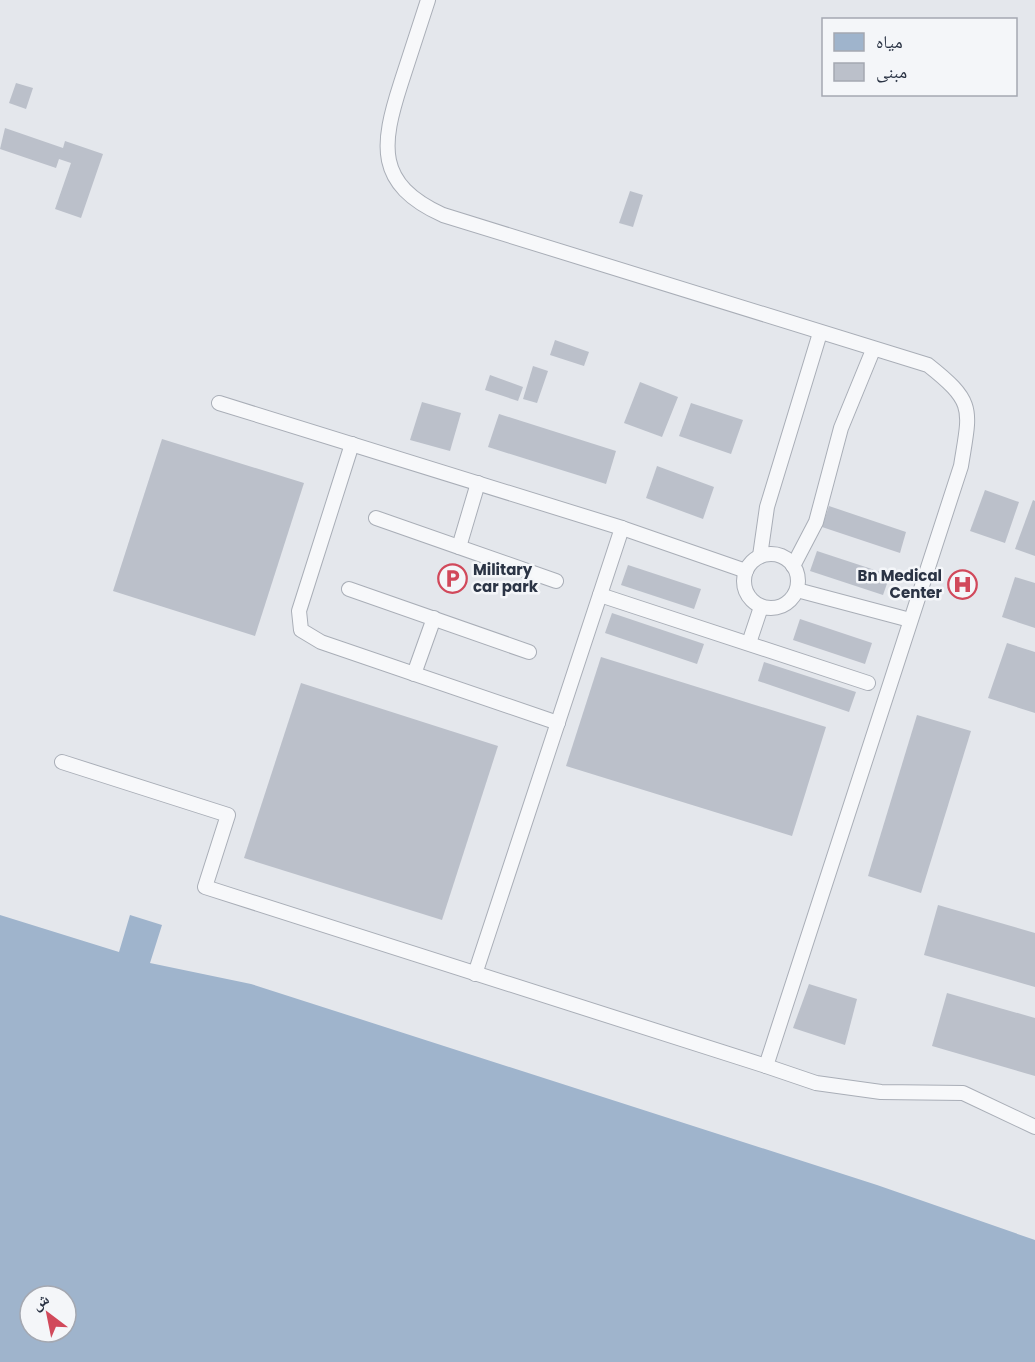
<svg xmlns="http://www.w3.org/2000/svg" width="1035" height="1362" font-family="Poppins,'Noto Naskh Arabic',sans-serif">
  <rect width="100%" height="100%" fill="#e4e7ec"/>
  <path fill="#9fb4cc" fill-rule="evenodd" d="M 0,915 L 119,952 L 130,915 L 162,925 L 150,963 L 251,984 L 877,1185 L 1035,1240 L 1035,1362 L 0,1362 ZM 30,1296 L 66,1296 L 66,1332 L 30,1332 Z"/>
  <g fill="#bbc0ca">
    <path d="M 16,83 L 33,88 L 26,109 L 9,103 Z"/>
    <path d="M 5,128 L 63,148 L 65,141 L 103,154 L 81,218 L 55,209 L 71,163 L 59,159 L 56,168 L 0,149 Z"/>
    <path d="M 630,191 L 643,195 L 633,227 L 619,223 Z"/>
    <path d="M 555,340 L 589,352 L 584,366 L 550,355 Z"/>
    <path d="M 533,366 L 548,371 L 537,403 L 523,399 Z"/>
    <path d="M 490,375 L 523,387 L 518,401 L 485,390 Z"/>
    <path d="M 640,382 L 678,397 L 662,437 L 624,423 Z"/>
    <path d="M 422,402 L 461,413 L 450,451 L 410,440 Z"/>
    <path d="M 691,403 L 743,420 L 731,454 L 679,436 Z"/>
    <path d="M 499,414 L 616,451 L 606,484 L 488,447 Z"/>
    <path d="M 162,439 L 304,483 L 255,636 L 113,591 Z"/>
    <path d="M 657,466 L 714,487 L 703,519 L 646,498 Z"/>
    <path d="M 985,490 L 1019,502 L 1005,543 L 970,531 Z"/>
    <path d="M 1033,500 L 1035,501 L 1035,556 L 1015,549 Z"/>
    <path d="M 829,506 L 906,532 L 900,553 L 822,527 Z"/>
    <path d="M 817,551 L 890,575 L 883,595 L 810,571 Z"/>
    <path d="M 628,565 L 701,589 L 694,609 L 621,585 Z"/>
    <path d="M 1015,577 L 1035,583 L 1035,628 L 1002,617 Z"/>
    <path d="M 612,613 L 704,644 L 697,664 L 605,633 Z"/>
    <path d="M 800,619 L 872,643 L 865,664 L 793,640 Z"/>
    <path d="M 1007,643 L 1035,652 L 1035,713 L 988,698 Z"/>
    <path d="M 601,657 L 826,727 L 792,836 L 566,766 Z"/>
    <path d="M 764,662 L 856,692 L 849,712 L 758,681 Z"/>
    <path d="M 301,683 L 498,746 L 442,920 L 244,858 Z"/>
    <path d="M 917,715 L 971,731 L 921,893 L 868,876 Z"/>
    <path d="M 938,905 L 1035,933 L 1035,987 L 924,955 Z"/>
    <path d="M 809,984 L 857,999 L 845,1045 L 793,1028 Z"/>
    <path d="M 947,993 L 1035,1018 L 1035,1076 L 932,1046 Z"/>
  </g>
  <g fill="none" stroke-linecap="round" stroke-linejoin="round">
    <defs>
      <g id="lane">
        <path d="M 219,403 L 622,528 L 746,571"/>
        <path d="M 352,444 L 299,611 L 301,630 L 321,642 L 558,723"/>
        <path d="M 376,518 L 556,581"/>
        <path d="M 459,547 L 478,483"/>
        <circle cx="771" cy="581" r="27"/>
        <path d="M 760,556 L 767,507 L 820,333"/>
        <path d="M 793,566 L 816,522 L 841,428 L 873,350"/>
        <path d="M 349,589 L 529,652"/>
        <path d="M 797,590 L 910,620"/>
        <path d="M 600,595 L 868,683"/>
        <path d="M 749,643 L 761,607"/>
        <path d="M 414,674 L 434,618"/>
        <path d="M 62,762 L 228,815 L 205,887 L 766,1066 L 961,466 C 970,409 976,403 928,365 L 443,215 C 375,184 381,145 401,83 C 410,55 419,28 428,0"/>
        <path d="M 475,974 L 622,528"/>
        <path d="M 766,1066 L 816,1083 L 881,1092 L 963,1093 L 1035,1127"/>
      </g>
    </defs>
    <use href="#lane" stroke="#a9aeb7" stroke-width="16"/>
    <use href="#lane" stroke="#f7f8fa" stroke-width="14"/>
  </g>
  <defs>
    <symbol id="parking-ring" viewBox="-11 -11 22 22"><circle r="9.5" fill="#f4f6f9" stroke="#d1495b" stroke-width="1.5"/><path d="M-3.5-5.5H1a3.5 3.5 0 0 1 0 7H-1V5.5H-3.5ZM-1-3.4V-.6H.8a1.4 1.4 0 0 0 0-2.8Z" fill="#d1495b"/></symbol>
    <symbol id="hospital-ring" viewBox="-11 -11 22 22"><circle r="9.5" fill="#f4f6f9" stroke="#d1495b" stroke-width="1.5"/><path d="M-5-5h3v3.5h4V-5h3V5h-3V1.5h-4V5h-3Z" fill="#d1495b"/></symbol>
  </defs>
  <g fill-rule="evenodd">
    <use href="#parking-ring" x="436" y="562" width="33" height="33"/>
    <use href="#hospital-ring" x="946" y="568" width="33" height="33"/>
  </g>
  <g text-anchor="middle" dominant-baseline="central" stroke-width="5" stroke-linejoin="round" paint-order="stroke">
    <g font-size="15" font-weight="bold" fill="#2b3445" stroke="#f4f6f9" text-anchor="start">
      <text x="473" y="569">Military<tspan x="473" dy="17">car park</tspan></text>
      <text x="942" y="575" text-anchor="end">Bn Medical<tspan x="942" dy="17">Center</tspan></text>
    </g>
  </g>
  <rect x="822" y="18" width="195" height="78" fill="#f4f6f9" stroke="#a4a8b1" stroke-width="1.5"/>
  <rect x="834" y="33" width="30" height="18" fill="#9fb4cc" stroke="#a4a8b1" stroke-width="1.5"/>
  <text x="876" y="48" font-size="18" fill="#2b3445">مياه</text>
  <rect x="834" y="63" width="30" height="18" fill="#bbc0ca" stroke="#a4a8b1" stroke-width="1.5"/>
  <text x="876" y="78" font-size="18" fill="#2b3445">مبنى</text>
  <g transform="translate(48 1314) rotate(328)"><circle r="28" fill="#f4f6f9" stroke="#a4a8b1" stroke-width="1.5"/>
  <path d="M0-4.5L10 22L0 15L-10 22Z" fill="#d1495b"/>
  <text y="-9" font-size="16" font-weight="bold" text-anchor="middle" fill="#2b3445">ش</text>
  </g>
</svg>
